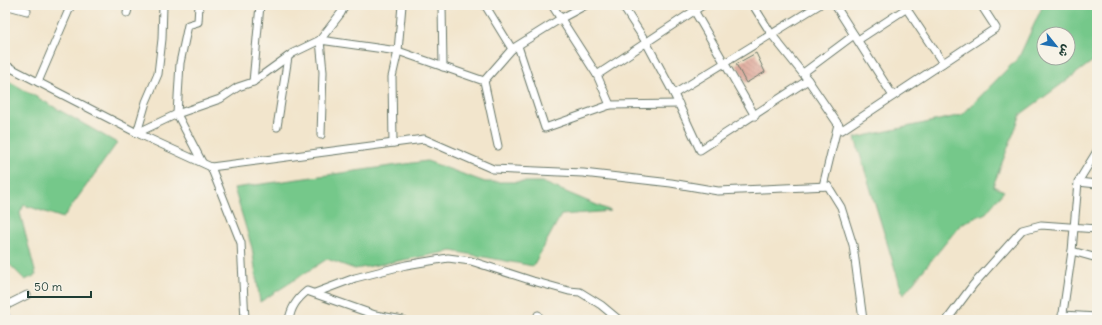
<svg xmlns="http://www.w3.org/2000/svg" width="1102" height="325" font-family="Delius,'Playpen Sans Arabic',sans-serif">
  <defs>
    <pattern id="building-back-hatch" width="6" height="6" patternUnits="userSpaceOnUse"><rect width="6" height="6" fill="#e1aea0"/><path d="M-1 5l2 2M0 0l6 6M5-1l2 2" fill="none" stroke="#b68f83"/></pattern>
  </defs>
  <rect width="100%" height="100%" fill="#f7f3e8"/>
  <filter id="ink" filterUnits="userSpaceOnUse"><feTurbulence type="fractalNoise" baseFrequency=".025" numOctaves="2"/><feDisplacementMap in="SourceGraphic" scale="8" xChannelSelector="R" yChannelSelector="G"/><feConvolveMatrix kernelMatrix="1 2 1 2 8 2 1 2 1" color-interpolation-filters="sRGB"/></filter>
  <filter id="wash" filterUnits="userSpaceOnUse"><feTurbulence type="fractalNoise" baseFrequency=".012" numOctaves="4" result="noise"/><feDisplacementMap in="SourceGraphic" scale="16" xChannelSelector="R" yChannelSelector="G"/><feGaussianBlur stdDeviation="0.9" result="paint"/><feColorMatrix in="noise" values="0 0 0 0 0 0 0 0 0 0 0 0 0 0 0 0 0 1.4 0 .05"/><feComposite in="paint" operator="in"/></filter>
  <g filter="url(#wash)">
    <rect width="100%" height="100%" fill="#f2e5cc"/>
    <g fill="#75c88a" stroke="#4a825f" fill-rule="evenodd">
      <path d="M 1043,5 L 1097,5 L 1097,58 L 1021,114 L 993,186 L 1004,191 L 986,213 L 961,224 L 903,295 L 855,138 L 962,115 L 1019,57 ZM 1044,34 L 1068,34 L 1068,58 L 1044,58 Z"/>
      <path d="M 5,79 L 117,143 L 63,218 L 24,205 L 20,213 L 36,275 L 25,280 L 5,260 Z"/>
      <path d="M 427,161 L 485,182 L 542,182 L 611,211 L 561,215 L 533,266 L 452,251 L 355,269 L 327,259 L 260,302 L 252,248 L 234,188 Z"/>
    </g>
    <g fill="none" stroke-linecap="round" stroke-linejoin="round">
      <path stroke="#80b1ec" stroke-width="15" d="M 5,319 L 5,320"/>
    </g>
    <g id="blocks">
      <path fill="url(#building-back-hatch)" d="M 756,53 L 765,72 L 746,83 L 736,64 Z"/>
    </g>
  </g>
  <g filter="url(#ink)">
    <use href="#blocks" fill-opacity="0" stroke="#697869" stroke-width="1"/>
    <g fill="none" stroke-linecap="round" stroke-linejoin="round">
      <defs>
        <g id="street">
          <path d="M 5,5 L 27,11"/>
          <path d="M 199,5 L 198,22 L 188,25 L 180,63 L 177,114 L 202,162"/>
          <path d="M 442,5 L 443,67"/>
          <path d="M 485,5 L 512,49"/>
          <path d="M 552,5 L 597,75 L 610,105"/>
          <path d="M 622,5 L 646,42 L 674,94 L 819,5"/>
          <path d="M 691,5 L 755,116"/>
          <path d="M 753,5 L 772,35 L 808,80 L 842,130 L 996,28 L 981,5"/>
          <path d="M 835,5 L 893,96"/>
          <path d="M 904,5 L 943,63"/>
          <path d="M 127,13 L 129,5"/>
          <path d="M 858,40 L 907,8"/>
          <path d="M 518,46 L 545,128 L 610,105 L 679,104"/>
          <path d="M 5,65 L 137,133 L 211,167 L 241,243 L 245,320"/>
          <path d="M 803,73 L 854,35"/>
          <path d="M 597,75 L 703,5"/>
          <path d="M 484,81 L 512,49 L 560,19 L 586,5"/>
          <path d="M 38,82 L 71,5"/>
          <path d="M 253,82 L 260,5"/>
          <path d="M 674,94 L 700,150 L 808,80"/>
          <path d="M 277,127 L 288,57"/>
          <path d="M 137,133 L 177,114 L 220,99 L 238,87 L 253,82 L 293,53 L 320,40 L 341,13 L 345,5"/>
          <path d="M 137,133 L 146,102 L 158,74 L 162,39 L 163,5"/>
          <path d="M 321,135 L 323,72 L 320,40 L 398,51 L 484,81 L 498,146"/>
          <path d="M 393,143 L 392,77 L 398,51 L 402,5"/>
          <path d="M 211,167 L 424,139 L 493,169 L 583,173 L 671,183 L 718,191 L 828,186 L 841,207 L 853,245 L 863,320"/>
          <path d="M 1078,182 L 1097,184"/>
          <path d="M 823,186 L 838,124"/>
          <path d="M 1072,251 L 1097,258"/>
          <path d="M 315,293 L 355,278 L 406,265 L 448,258 L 471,261 L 533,281 L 569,291 L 580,292 L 601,305 L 619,320"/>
          <path d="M 5,306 L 27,295"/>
          <path d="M 1062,315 L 1097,317"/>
          <path d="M 289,320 C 291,307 297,299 307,291 L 375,315 L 403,320"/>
          <path d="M 537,320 L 538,315"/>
          <path d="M 947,320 L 973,285 L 1022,230 L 1041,225 L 1097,229"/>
          <path d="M 1062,320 L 1072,251 L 1078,182 L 1097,151"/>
        </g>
      </defs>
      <use href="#street" stroke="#697869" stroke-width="9"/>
      <use href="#street" stroke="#fff" stroke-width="7"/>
    </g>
  </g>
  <rect width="1102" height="325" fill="none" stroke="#f7f3e8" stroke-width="20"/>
  <g transform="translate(1056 46) rotate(120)"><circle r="19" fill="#f7f3e8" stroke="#a1aaa0"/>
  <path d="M0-3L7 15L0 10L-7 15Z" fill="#1f6fb2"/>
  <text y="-6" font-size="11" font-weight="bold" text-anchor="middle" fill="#1f3d34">ش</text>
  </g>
  <path d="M28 291v6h63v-6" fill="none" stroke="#1f3d34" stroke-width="2"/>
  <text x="34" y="291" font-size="12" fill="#1f3d34" stroke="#f7f3e8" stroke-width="3" paint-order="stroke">50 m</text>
</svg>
